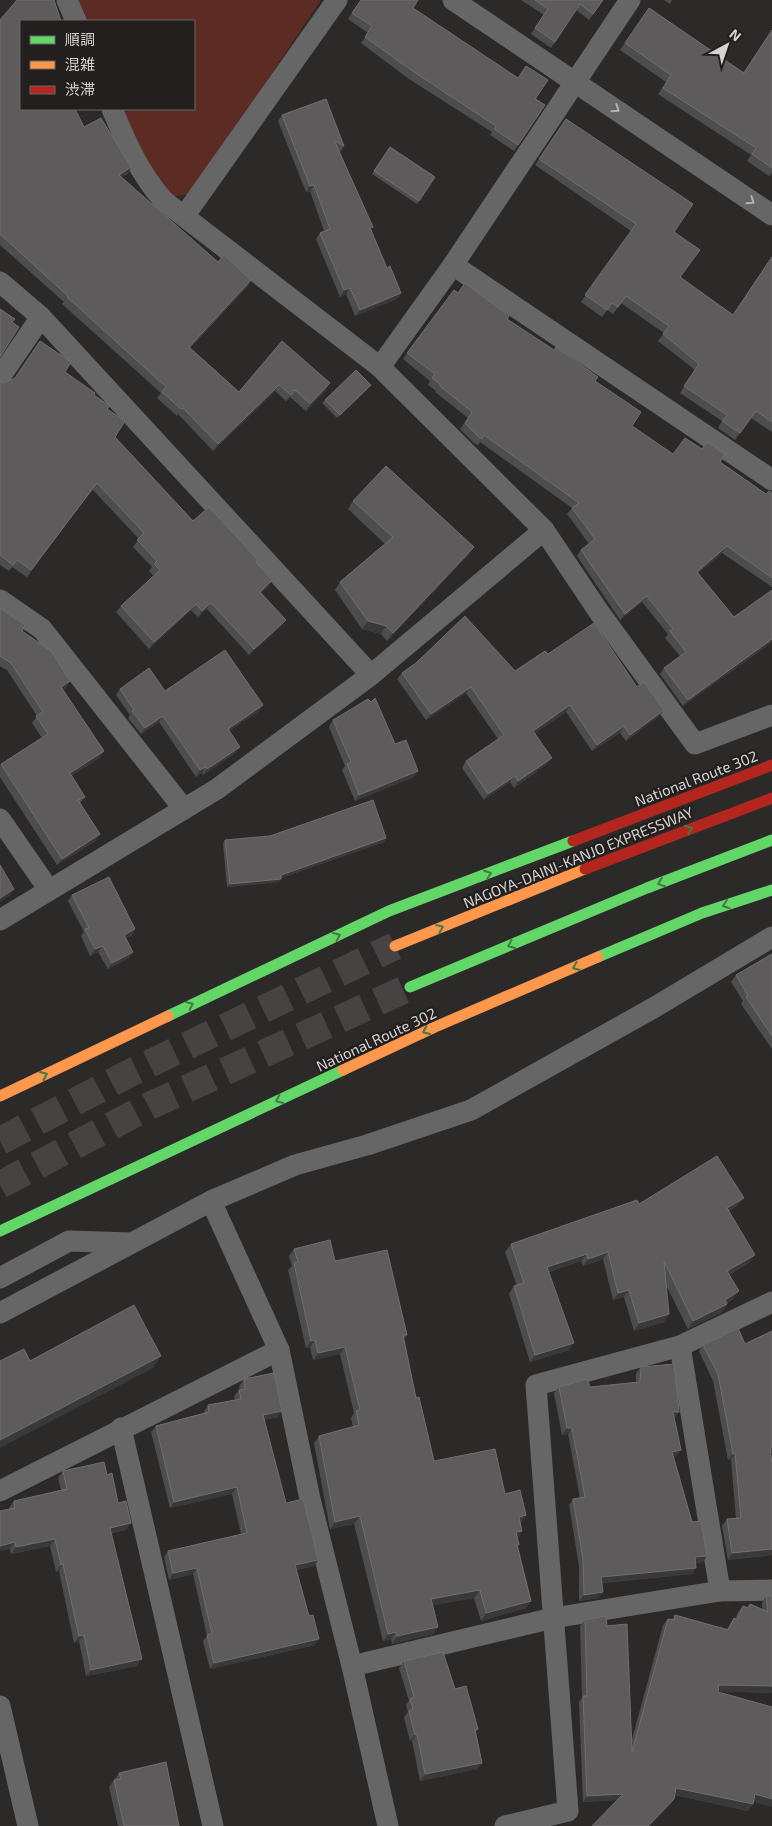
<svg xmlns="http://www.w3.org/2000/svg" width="772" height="1826" font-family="'Exo 2','Noto Sans JP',sans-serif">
  <rect width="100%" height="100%" fill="#2c2a29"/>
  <path fill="#5c2b24" d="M 74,0 L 321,0 L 190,195 L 170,196 L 158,184 L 119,109 L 194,109 L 194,21 L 82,21 Z"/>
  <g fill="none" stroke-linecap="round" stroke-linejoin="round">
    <g stroke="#464342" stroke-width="28" stroke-dasharray="28 14" stroke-linecap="butt">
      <path d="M 0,1141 L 128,1074 L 395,946"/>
      <path d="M 0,1185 L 149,1106 L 410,987"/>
    </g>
    <g stroke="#676666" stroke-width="21">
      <path d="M 67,0 L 76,21"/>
      <path d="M 453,0 L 772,215"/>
      <path d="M 112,109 C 126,142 139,173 164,201 L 380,367 L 544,530 L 599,612 L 695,744 L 772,715"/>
      <path d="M 185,215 L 337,0"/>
      <path d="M 453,265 L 772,480"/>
      <path d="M 0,282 L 41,317 L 371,675"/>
      <path d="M 380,367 L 453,265 L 630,0"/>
      <path d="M 0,377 L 41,317"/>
      <path d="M 0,600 L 42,629 L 184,809"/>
      <path d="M 0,819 L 49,890"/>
      <path d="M 0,920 L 217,789 L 371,675 L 544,530"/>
      <path d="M 0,1278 L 69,1241 L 131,1243"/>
      <path d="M 0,1313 L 211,1201"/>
      <path d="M 680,1346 L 720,1591"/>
      <path d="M 121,1428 L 213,1826"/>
      <path d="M 0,1491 L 279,1350"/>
      <path d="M 352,1666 L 553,1618 L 720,1591 L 772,1590"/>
      <path d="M 0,1706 L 28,1826"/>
      <path d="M 388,1826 L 352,1666 L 310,1499 L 279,1350 L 211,1201 L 295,1165 L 367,1145 L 471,1110 L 655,1007 L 772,937"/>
      <path d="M 505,1826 L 568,1811 L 536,1385 L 680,1346 L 772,1302"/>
    </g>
    <g stroke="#63d668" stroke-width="11">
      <path d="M 598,957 L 702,913 L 772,890"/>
      <path d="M 410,987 L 647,888 L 772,840"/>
      <path d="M 168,1016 L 389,911 L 573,841"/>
      <path d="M 0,1231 L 343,1070"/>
    </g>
    <g stroke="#ff974d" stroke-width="11">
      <path d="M 395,946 L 585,869"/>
      <path d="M 343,1070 L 435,1027 L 598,957"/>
      <path d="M 0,1096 L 168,1016"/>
    </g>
    <g stroke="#b3261e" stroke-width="11">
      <path d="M 573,841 L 772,765"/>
      <path d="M 585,869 L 772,798"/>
    </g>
  </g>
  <g fill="#4e4d4d">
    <path d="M 361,0 L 413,8 L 545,105 L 514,151 L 490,135 L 492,132 L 409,79 L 361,43 L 368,33 L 348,19 Z"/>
    <path d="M 521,0 L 603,0 L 589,20 L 576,10 L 551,48 L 531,34 L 544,15 Z"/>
    <path d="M 664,0 L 672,0 L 670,4 Z"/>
    <path d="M 649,8 L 743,73 L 772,30 L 772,173 L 769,176 L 747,161 L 751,155 L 658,94 L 666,82 L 620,50 Z"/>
    <path d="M 0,20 L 21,21 L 84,127 L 131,167 L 127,174 L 121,177 L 218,262 L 251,280 L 247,287 L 190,348 L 239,392 L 282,341 L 326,390 L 306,411 L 290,397 L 286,401 L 275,391 L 213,451 L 178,414 L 177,416 L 157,398 L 161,393 L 62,304 L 64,302 L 0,245 Z"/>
    <path d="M 326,99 L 344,146 L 340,152 L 387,268 L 401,293 L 397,299 L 355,316 L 346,294 L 340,297 L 316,239 L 320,233 L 324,231 L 310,191 L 306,192 L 278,121 L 282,115 Z"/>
    <path d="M 566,119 L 674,232 L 680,277 L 733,315 L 772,256 L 772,432 L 751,418 L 735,440 L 718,428 L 722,421 L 680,393 L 695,370 L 658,341 L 664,333 L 621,303 L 613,314 L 607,310 L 602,317 L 581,302 L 631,231 L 535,165 Z"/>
    <path d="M 390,147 L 435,177 L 417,204 L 372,174 Z"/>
    <path d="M 454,290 L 458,293 L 507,319 L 595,381 L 632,426 L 673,454 L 720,462 L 766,494 L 772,493 L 772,587 L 722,553 L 698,573 L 734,617 L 772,590 L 772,642 L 683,706 L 660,674 L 664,668 L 680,656 L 665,638 L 668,634 L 642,602 L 620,620 L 577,556 L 581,550 L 589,544 L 567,514 L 572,508 L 480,442 L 478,445 L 474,443 L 460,429 L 468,418 L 435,392 L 436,391 L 428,385 L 430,381 L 403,359 Z"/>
    <path d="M 65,372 L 94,395 L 107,409 L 115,437 L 193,521 L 256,563 L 272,580 L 268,587 L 261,593 L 281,626 L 249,655 L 207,609 L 198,617 L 191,610 L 149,649 L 116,612 L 121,606 L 154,576 L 149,571 L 152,567 L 133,547 L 139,539 L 92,489 L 27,577 L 12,567 L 9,571 L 0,565 L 0,381 L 4,383 Z"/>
    <path d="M 371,385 L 368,388 L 337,418 L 322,403 L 325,400 Z"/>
    <path d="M 353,501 L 474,547 L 468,555 L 387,641 L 381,634 L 362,629 L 335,590 L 340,582 L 385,544 L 348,509 Z"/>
    <path d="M 0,608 L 22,631 L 66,688 L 63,689 L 104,751 L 99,758 L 71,776 L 85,797 L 80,803 L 100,834 L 95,841 L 57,865 L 0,777 L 0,766 L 1,764 L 42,738 L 32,723 L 37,716 L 7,670 L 0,666 Z"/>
    <path d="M 548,654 L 637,687 L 664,710 L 659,716 L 626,741 L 620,733 L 592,751 L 566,712 L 535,733 L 547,764 L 514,788 L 510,782 L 484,800 L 462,768 L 466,761 L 498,739 L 466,693 L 426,720 L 397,679 L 402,673 L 515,671 Z"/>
    <path d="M 120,689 L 165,691 L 259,711 L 229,731 L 240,747 L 235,753 L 203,775 L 202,773 L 196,777 L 159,722 L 141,734 L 128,718 L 130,715 L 116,695 Z"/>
    <path d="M 333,720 L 395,744 L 414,777 L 355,801 L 342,770 L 345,766 L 329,727 Z"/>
    <path d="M 386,838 L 384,842 L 281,878 L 279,882 L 227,887 L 223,844 L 225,840 Z"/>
    <path d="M 72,895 L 135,929 L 131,936 L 126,938 L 129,958 L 108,969 L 98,952 L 90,956 L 81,936 L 84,932 L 68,901 Z"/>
    <path d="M 772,954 L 772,1049 L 741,1004 L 743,1001 L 731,982 L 736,975 Z"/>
    <path d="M 639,1204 L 738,1205 L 729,1211 L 749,1263 L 729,1275 L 733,1299 L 727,1303 L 727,1304 L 722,1312 L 688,1329 L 666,1285 L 664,1322 L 634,1331 L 624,1297 L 613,1300 L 603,1259 L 583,1266 L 581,1261 L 549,1272 L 569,1350 L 530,1362 L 509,1294 L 514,1286 L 517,1286 L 505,1252 L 511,1244 Z"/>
    <path d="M 294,1249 L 335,1261 L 407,1335 L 404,1339 L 416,1398 L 434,1461 L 505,1494 L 526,1515 L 520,1523 L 522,1531 L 518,1537 L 518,1547 L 531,1601 L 526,1608 L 481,1621 L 474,1598 L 433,1605 L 438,1627 L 433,1634 L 392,1644 L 391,1639 L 383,1641 L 354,1524 L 330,1529 L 314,1443 L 319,1436 L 353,1427 L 351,1418 L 354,1413 L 340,1354 L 313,1360 L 310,1347 L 306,1348 L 288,1270 L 292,1266 L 289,1256 Z"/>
    <path d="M 772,1331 L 772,1453 L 771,1453 L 772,1464 L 772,1555 L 728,1560 L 722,1526 L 727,1519 L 736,1519 L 731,1460 L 728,1460 L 713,1381 L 699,1351 L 703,1345 L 745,1344 Z"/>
    <path d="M 641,1367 L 679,1412 L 674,1418 L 681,1450 L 676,1456 L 674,1457 L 703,1562 L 696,1563 L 692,1574 L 602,1583 L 603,1592 L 598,1598 L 579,1601 L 579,1566 L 569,1505 L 573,1499 L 580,1498 L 568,1434 L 562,1435 L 554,1393 L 559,1387 L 590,1387 L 636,1382 L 636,1373 Z"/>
    <path d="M 244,1379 L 278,1417 L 264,1420 L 286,1503 L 314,1566 L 297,1570 L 315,1645 L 210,1669 L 203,1641 L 207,1636 L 193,1574 L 169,1580 L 164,1557 L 168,1551 L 241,1534 L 232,1494 L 170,1508 L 151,1432 L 156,1426 L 204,1413 L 204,1412 L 208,1405 L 235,1400 L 234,1396 L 239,1390 L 240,1390 L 239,1386 Z"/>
    <path d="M 63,1471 L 107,1475 L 118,1503 L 126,1530 L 111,1533 L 137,1666 L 86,1676 L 79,1641 L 74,1643 L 59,1571 L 56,1572 L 50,1546 L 11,1554 L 10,1549 L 9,1508 L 14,1501 L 61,1490 L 58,1478 Z"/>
    <path d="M 766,1596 L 772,1596 L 772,1693 L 718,1691 L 753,1802 L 753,1804 L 748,1811 L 675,1795 L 674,1799 L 669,1806 L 617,1800 L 583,1802 L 579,1702 L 582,1698 L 580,1626 L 585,1620 L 607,1626 L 631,1743 L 663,1625 L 668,1619 L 672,1620 L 675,1615 L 727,1629 L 734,1618 L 735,1619 L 738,1612 L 743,1606 L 747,1608 L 750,1604 L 762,1609 L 762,1603 Z"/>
    <path d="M 404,1661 L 455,1689 L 478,1729 L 476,1732 L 482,1763 L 477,1769 L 420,1781 L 412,1741 L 410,1741 L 404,1717 L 408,1712 L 406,1705 L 409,1701 L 399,1668 Z"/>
    <path d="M 119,1773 L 179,1826 L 118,1826 L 109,1787 Z"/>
  </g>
  <g fill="#3a3939">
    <path d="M 131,167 L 127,174 L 114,181 L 119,175 Z"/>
    <path d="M 314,185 L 310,191 L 306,192 L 310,186 Z"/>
    <path d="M 251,280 L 247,287 L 184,353 L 189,347 Z"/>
    <path d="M 350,288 L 346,294 L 340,297 L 344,290 Z"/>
    <path d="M 401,293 L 397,299 L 355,316 L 360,310 Z"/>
    <path d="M 330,383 L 326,390 L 306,411 L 310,404 Z"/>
    <path d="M 279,385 L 275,391 L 213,451 L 218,444 Z"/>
    <path d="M 727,546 L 722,553 L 693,578 L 697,572 Z"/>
    <path d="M 474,547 L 468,555 L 387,641 L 393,633 Z"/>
    <path d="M 272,580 L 268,587 L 255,598 L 260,592 Z"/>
    <path d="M 647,596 L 642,602 L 620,620 L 625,614 Z"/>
    <path d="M 211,603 L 207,609 L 198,617 L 202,611 Z"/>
    <path d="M 196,604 L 191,610 L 149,649 L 154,642 Z"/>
    <path d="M 286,620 L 281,626 L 249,655 L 254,649 Z"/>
    <path d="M 368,621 L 386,626 L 381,634 L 362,629 Z"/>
    <path d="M 772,639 L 772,642 L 683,706 L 688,700 Z"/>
    <path d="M 70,681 L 66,688 L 56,694 L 61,687 Z"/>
    <path d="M 471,687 L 466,693 L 426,720 L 431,714 Z"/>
    <path d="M 263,705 L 259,711 L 223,735 L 228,729 Z"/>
    <path d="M 570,705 L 566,712 L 529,737 L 533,731 Z"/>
    <path d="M 664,710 L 659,716 L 626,741 L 630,735 Z"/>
    <path d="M 163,716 L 159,722 L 141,734 L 145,728 Z"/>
    <path d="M 624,726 L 620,733 L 592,751 L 597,745 Z"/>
    <path d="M 240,747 L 235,753 L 203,775 L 207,769 Z"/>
    <path d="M 104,751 L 99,758 L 65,780 L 70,773 Z"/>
    <path d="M 552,758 L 547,764 L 514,788 L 518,781 Z"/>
    <path d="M 206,767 L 202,773 L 196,777 L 200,770 Z"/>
    <path d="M 418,771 L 414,777 L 355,801 L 359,795 Z"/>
    <path d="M 515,776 L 510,782 L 484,800 L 488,794 Z"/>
    <path d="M 100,834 L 95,841 L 57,865 L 62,859 Z"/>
    <path d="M 386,838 L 384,842 L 278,879 L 281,875 Z"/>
    <path d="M 281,879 L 279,882 L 227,887 L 230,884 Z"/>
    <path d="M 14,889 L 10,895 L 0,902 L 0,898 Z"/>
    <path d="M 135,929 L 131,936 L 120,941 L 124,935 Z"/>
    <path d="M 103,946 L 98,952 L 90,956 L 95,949 Z"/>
    <path d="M 133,952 L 129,958 L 108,969 L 112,963 Z"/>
    <path d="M 744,1198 L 738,1205 L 722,1215 L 727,1208 Z"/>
    <path d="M 608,1252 L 603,1259 L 583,1266 L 588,1259 Z"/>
    <path d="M 587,1254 L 581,1261 L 542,1275 L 547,1267 Z"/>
    <path d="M 755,1255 L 749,1263 L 721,1279 L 727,1271 Z"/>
    <path d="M 629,1290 L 624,1297 L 613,1300 L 618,1293 Z"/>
    <path d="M 739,1291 L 733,1299 L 720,1307 L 725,1300 Z"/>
    <path d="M 727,1304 L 722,1312 L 688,1329 L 693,1321 Z"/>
    <path d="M 669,1314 L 664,1322 L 634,1331 L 639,1323 Z"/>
    <path d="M 315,1340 L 310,1347 L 306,1348 L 311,1341 Z"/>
    <path d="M 574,1343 L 569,1350 L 530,1362 L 535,1355 Z"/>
    <path d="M 345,1347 L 340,1354 L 313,1360 L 318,1353 Z"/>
    <path d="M 161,1356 L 153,1368 L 0,1448 L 0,1440 Z"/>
    <path d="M 282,1411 L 278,1417 L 259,1421 L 263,1415 Z"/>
    <path d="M 673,1412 L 679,1412 L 674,1418 L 668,1419 Z"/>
    <path d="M 567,1428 L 572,1428 L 568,1434 L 562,1435 Z"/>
    <path d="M 681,1450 L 676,1456 L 668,1459 L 672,1452 Z"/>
    <path d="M 735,1453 L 731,1460 L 728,1460 L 733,1454 Z"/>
    <path d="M 237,1487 L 232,1494 L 170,1508 L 174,1502 Z"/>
    <path d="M 526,1515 L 521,1522 L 514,1524 L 519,1517 Z"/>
    <path d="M 360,1516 L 354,1524 L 330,1529 L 335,1522 Z"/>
    <path d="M 131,1523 L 126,1530 L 105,1534 L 110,1528 Z"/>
    <path d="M 522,1531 L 517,1538 L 516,1532 Z"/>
    <path d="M 55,1539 L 50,1546 L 11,1554 L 16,1547 Z"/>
    <path d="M 15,1542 L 10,1549 L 0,1551 L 0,1546 Z"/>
    <path d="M 772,1549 L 772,1555 L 728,1560 L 732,1553 Z"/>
    <path d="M 707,1556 L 703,1562 L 691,1563 L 695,1557 Z"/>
    <path d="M 318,1560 L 314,1566 L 291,1571 L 295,1565 Z"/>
    <path d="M 63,1564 L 59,1571 L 56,1572 L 61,1565 Z"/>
    <path d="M 197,1568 L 193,1574 L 169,1580 L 173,1573 Z"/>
    <path d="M 696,1568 L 692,1574 L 596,1583 L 601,1577 Z"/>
    <path d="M 480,1590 L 474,1598 L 426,1607 L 431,1599 Z"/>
    <path d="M 603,1592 L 598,1598 L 579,1601 L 584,1595 Z"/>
    <path d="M 531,1601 L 526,1608 L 481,1621 L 486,1613 Z"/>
    <path d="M 438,1627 L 433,1634 L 392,1644 L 397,1636 Z"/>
    <path d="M 396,1632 L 391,1639 L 383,1641 L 388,1634 Z"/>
    <path d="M 84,1635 L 79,1641 L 74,1643 L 79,1636 Z"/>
    <path d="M 319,1639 L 315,1645 L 210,1669 L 214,1663 Z"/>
    <path d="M 142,1659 L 137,1666 L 86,1676 L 91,1670 Z"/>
    <path d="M 719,1685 L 772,1686 L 772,1693 L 715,1691 Z"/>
    <path d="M 417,1734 L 412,1741 L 410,1741 L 415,1735 Z"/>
    <path d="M 482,1763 L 477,1769 L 420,1781 L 425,1774 Z"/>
    <path d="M 676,1788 L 753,1804 L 748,1811 L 672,1794 Z"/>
    <path d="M 623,1794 L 618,1800 L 583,1802 L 587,1796 Z"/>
    <path d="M 755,1794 L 772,1799 L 772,1807 L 750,1801 Z"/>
    <path d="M 674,1799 L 669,1806 L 650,1826 L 648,1826 Z"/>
  </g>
  <g fill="#5d5b5b" stroke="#706e6e">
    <path d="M 17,0 L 54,0 L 61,21 L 21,21 L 21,109 L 75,109 L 84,127 L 101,118 L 131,167 L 119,175 L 218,262 L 224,255 L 251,280 L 189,347 L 239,392 L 282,341 L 330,383 L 310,404 L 295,390 L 291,395 L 279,385 L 218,444 L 183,408 L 181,409 L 162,392 L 166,387 L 67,297 L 68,296 L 0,234 L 0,20 Z"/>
    <path d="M 361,0 L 418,0 L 413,8 L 518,78 L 526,66 L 548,80 L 535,99 L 545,105 L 518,145 L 494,129 L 496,126 L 414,72 L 365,37 L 372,26 L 352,13 Z"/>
    <path d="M 535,0 L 603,0 L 593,14 L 580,4 L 555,42 L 535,28 L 548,9 Z"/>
    <path d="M 649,8 L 744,73 L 772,30 L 772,168 L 752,154 L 756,148 L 663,88 L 671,75 L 625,43 Z"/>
    <path d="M 326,99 L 344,146 L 334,140 L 373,227 L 370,228 L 387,268 L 390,266 L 401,293 L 360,310 L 350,288 L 344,290 L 320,233 L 330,229 L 314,185 L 310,186 L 282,115 Z"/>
    <path d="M 566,119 L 693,204 L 674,232 L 700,250 L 680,277 L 733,315 L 772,257 L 772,422 L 756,411 L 740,433 L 722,421 L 727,415 L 684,386 L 699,364 L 663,334 L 669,326 L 626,296 L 618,307 L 612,303 L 607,310 L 585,295 L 636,224 L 539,159 Z"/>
    <path d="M 390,147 L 435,177 L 419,201 L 374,171 Z"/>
    <path d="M 465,283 L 509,316 L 507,319 L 554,350 L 556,347 L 598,377 L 595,381 L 641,412 L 632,426 L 673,454 L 685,438 L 702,449 L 707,442 L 725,454 L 720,462 L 766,494 L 769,491 L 772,493 L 772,578 L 727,546 L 697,572 L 734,617 L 772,590 L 772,639 L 688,700 L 664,668 L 686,652 L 670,631 L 673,629 L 647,596 L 625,614 L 581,550 L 595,539 L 572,508 L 579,503 L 484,435 L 482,439 L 478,436 L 465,423 L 472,412 L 440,386 L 440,384 L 432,378 L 435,374 L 407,353 L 454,290 L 458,293 Z"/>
    <path d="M 0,309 L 15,319 L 12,322 L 19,327 L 0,357 Z"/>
    <path d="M 40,341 L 71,362 L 65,372 L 95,393 L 94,395 L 110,406 L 107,409 L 125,421 L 115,437 L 193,521 L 209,507 L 258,560 L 256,562 L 272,580 L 260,592 L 286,620 L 254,649 L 211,603 L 202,611 L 196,604 L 154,642 L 121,606 L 160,570 L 154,564 L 157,561 L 137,540 L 144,533 L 97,483 L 31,570 L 17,560 L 13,565 L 0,555 L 0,381 L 4,383 L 15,378 Z"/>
    <path d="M 356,370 L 371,385 L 340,415 L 325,400 Z"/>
    <path d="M 386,466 L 474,547 L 393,633 L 386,626 L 368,621 L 340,582 L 393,537 L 353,501 Z"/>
    <path d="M 0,608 L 25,625 L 22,631 L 51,651 L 70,681 L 61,687 L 104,751 L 70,773 L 85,797 L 78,800 L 100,834 L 62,859 L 1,764 L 48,734 L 36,716 L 43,712 L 11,663 L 0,656 Z"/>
    <path d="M 465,616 L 515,671 L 545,651 L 548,654 L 594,623 L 637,687 L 644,682 L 664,710 L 630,735 L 624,726 L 597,745 L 570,705 L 533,731 L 552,758 L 518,781 L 515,776 L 488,794 L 466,761 L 504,735 L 471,687 L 431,714 L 402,673 L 416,663 Z"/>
    <path d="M 225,650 L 263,705 L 228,729 L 240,747 L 207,769 L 206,767 L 200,770 L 163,716 L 145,728 L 132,711 L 134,710 L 120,689 L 149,668 L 165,691 Z"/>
    <path d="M 375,698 L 395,744 L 406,740 L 418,771 L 359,795 L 347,764 L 351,762 L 333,720 L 368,699 L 371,702 Z"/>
    <path d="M 373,800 L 386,838 L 281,875 L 281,879 L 230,884 L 225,840 L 270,836 Z"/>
    <path d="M 0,865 L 14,889 L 0,898 Z"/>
    <path d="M 109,877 L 135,929 L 124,935 L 133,952 L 112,963 L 103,946 L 95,949 L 85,929 L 89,928 L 72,895 Z"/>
    <path d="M 772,954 L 772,1036 L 746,997 L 748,996 L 736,975 Z"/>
    <path d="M 717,1156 L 744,1198 L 727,1208 L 755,1255 L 727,1271 L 739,1291 L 725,1300 L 727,1304 L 693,1321 L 664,1261 L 669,1314 L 639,1323 L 629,1290 L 618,1293 L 608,1252 L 588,1259 L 587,1254 L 547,1267 L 574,1343 L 535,1355 L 514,1286 L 524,1283 L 511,1244 L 637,1200 L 639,1204 Z"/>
    <path d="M 330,1240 L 335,1261 L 387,1250 L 407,1335 L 403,1335 L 416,1398 L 419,1397 L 434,1461 L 495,1449 L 505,1494 L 520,1490 L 526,1515 L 519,1517 L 522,1531 L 516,1532 L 519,1545 L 517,1545 L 531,1601 L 486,1613 L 480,1590 L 431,1599 L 438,1627 L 397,1636 L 396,1632 L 388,1634 L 360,1516 L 335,1522 L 319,1436 L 359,1425 L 356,1411 L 360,1410 L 345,1347 L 318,1353 L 315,1340 L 311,1341 L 294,1263 L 298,1262 L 294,1249 Z"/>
    <path d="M 134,1305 L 161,1356 L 0,1440 L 0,1361 L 24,1349 L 30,1361 Z"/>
    <path d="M 738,1328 L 745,1344 L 772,1331 L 772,1447 L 770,1448 L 772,1464 L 772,1549 L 732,1553 L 727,1519 L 741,1518 L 735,1453 L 733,1454 L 718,1374 L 703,1345 Z"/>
    <path d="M 674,1364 L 679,1412 L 673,1412 L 681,1450 L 672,1452 L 692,1522 L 701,1521 L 707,1556 L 695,1557 L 696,1568 L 601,1577 L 603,1592 L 584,1595 L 583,1559 L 573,1499 L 585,1497 L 572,1428 L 567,1428 L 559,1387 L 587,1379 L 590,1387 L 640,1382 L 641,1367 Z"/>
    <path d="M 274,1373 L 282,1411 L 263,1415 L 286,1503 L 303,1499 L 314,1543 L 318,1560 L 295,1565 L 309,1616 L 313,1615 L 319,1639 L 214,1663 L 207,1635 L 212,1634 L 197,1568 L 173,1573 L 168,1551 L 247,1533 L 237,1487 L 174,1502 L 156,1426 L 209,1412 L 208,1405 L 241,1399 L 239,1390 L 245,1389 L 244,1379 Z"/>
    <path d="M 104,1462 L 107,1475 L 112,1473 L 118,1503 L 126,1501 L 131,1523 L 110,1528 L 142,1659 L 91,1670 L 84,1635 L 79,1636 L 63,1564 L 61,1565 L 55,1539 L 16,1547 L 15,1542 L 0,1546 L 0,1511 L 15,1508 L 14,1501 L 67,1489 L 63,1471 Z"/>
    <path d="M 766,1596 L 772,1596 L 772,1686 L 719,1685 L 718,1692 L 772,1707 L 772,1799 L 755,1794 L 753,1804 L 676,1788 L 674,1799 L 648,1826 L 592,1826 L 623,1794 L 587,1796 L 583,1696 L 587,1696 L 585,1620 L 606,1616 L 607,1626 L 627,1624 L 632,1752 L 668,1619 L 674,1620 L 675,1615 L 728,1630 L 734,1618 L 737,1620 L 743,1606 L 748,1608 L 750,1604 L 768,1612 Z"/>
    <path d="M 443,1652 L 455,1689 L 466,1686 L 478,1729 L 475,1730 L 482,1763 L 425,1774 L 417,1734 L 415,1735 L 409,1711 L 413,1709 L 410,1699 L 414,1697 L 404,1661 Z"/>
    <path d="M 166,1762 L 179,1826 L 124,1826 L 114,1780 L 121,1779 L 119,1773 Z"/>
  </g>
  <defs><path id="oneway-chevron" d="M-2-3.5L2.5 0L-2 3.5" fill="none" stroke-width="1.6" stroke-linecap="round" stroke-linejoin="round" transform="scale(1.25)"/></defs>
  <g stroke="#b5b2b2">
    <use href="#oneway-chevron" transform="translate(616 109) rotate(34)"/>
    <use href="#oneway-chevron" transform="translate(751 201) rotate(34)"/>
  </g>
  <g stroke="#437a44">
    <use href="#oneway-chevron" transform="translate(689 829) rotate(-21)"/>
    <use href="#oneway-chevron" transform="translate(488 874) rotate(-21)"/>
    <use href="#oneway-chevron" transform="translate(661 883) rotate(159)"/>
    <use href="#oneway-chevron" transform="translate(726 905) rotate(161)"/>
    <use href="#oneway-chevron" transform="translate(440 928) rotate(-22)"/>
    <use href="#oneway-chevron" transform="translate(337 936) rotate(-25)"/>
    <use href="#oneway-chevron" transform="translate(511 945) rotate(157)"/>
    <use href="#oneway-chevron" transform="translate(576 967) rotate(157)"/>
    <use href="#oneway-chevron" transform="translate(190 1005) rotate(-25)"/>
    <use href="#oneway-chevron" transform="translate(426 1031) rotate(155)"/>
    <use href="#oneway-chevron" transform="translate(44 1075) rotate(-25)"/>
    <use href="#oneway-chevron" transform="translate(279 1100) rotate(155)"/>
  </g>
  <g text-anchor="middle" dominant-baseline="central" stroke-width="4.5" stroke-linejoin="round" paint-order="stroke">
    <g font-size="15" fill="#d6d3d3" stroke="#231f1f">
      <text transform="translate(696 778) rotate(-21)">National Route 302</text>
      <text transform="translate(578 857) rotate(-22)">NAGOYA-DAINI-KANJO EXPRESSWAY</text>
      <text transform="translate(376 1039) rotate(-25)">National Route 302</text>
    </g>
  </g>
  <rect x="20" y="20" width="175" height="90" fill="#231f1f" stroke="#6b6767"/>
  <rect x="30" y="36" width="25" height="8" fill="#63d668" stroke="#6b6767"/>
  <text x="65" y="45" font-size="15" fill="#d6d3d3">順調</text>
  <rect x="30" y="61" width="25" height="8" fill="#ff974d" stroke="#6b6767"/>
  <text x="65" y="70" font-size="15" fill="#d6d3d3">混雑</text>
  <rect x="30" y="86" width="25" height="8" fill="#b3261e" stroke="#6b6767"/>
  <text x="65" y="95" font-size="15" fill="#d6d3d3">渋滞</text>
  <g transform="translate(727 45) rotate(40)" stroke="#231f1f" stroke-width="4" paint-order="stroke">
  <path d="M0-4L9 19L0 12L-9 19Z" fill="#d6d3d3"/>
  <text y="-8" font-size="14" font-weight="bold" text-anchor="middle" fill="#d6d3d3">N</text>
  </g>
</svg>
